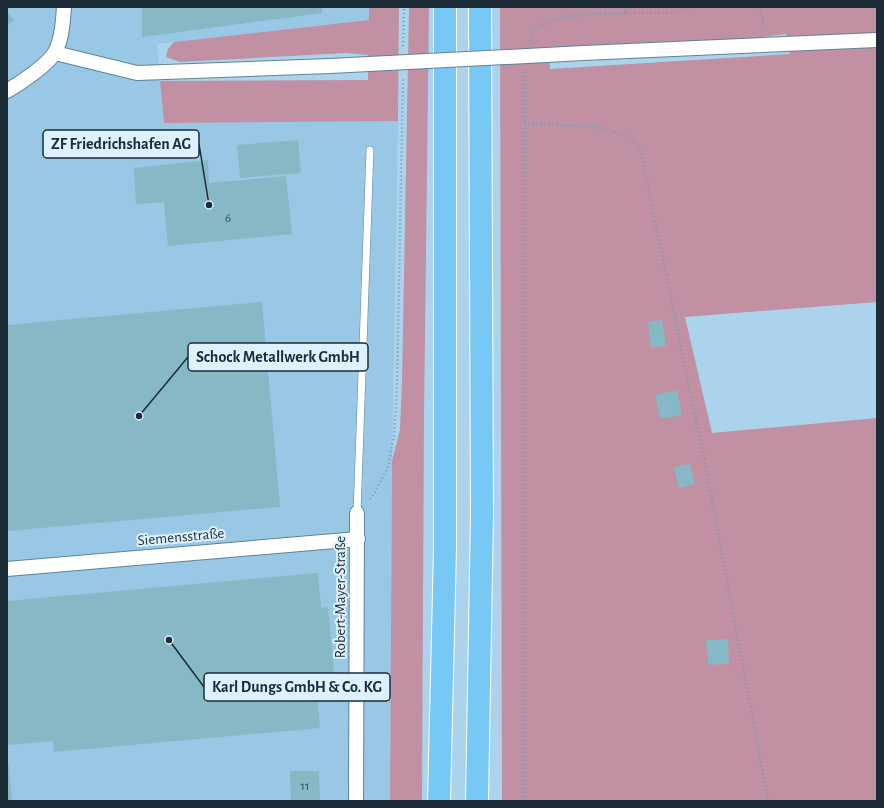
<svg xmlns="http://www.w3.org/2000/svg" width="884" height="808" font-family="'Alegreya Sans',sans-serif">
  <rect width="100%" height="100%" fill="#abd4ec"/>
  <path fill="#98c8e5" d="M 7,7 L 369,7 L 369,20 L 157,44 L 164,123 L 398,121 L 392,461 L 390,801 L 7,801 Z"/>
  <g fill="#c190a2" fill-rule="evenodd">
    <path d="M 369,7 L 399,7 L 398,121 L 164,123 L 160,81 L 368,80 L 368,55 L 346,53 L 180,62 L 166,57 L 168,49 L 174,42 L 369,20 Z"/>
    <path d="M 409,7 L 429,7 L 424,416 L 422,801 L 390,801 L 392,461 L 400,429 L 402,382 Z"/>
    <path d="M 500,7 L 877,7 L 877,302 L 685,317 L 712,433 L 877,418 L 877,801 L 502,801 ZM 786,34 L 790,54 L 550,69 L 549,49 L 728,41 Z"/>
  </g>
  <g fill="#87b8c5">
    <path d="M 142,7 L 322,7 L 322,13 L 142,37 Z"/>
    <path d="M 7,12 L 14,20 L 7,25 Z"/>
    <path d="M 298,140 L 301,173 L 240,178 L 237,145 Z"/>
    <path d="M 208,160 L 209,183 L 286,176 L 292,234 L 168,246 L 164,202 L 136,204 L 134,168 Z"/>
    <path d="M 262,302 L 280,507 L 7,531 L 7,325 Z"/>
    <path d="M 662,320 L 666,346 L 651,348 L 648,322 Z"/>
    <path d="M 677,390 L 682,415 L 660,419 L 655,395 Z"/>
    <path d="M 690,464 L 695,484 L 679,488 L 674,467 Z"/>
    <path d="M 318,573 L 321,608 L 328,607 L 334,672 L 315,674 L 320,728 L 54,752 L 53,741 L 7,745 L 7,601 Z"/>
    <path d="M 728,639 L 729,664 L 708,665 L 706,640 Z"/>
    <path d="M 7,766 L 9,766 L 12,801 L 7,801 Z"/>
    <path d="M 290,771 L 319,771 L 320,801 L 291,801 Z"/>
  </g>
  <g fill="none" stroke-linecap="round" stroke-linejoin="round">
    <defs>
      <path id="lane" d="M 357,513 L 370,150"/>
      <g id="street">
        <path d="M 55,53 L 137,73 L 330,66"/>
        <path d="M 584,53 L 877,40"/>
        <path d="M 7,91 C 19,84 49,64 55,52 C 62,39 63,21 64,7"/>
        <path d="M 7,569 L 358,539"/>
        <path d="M 356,801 L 357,513"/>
      </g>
      <g id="highway">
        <path d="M 439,801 L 445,549 L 445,7"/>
        <path d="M 477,801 L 482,515 L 480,7"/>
      </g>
    </defs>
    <use href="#lane" stroke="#5e839a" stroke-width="8"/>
    <use href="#street" stroke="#5e839a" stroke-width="16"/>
    <use href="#highway" stroke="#fff" stroke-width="24"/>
    <g stroke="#7a9aad" stroke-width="2.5" stroke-dasharray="1 3" stroke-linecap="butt">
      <path d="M 626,7 L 625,13 L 674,13 L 690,7"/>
      <path d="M 758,7 L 763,19 L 763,29"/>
      <path d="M 530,41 C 535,11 602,14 625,13"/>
      <path d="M 403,46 L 404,7"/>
      <path d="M 524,123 L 598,127 L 626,135 L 640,148 L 705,463 L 768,801"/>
      <path d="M 370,499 L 375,492 L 388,467 L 394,437 L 397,386 L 403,77"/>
      <path d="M 524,801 L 525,72"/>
    </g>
    <use href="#lane" stroke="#fff" stroke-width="7"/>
    <use href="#street" stroke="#fff" stroke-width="14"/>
    <use href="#highway" stroke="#78c8f6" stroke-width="22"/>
    <defs>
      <path id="street-bridge" d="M 330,66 L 584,53"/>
    </defs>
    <use href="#street-bridge" stroke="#5e839a" stroke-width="16" stroke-linecap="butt"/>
    <use href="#street-bridge" stroke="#fff" stroke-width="14"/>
  </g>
  <g text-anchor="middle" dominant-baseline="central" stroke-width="4" stroke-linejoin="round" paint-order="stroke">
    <g font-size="13" fill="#38505a">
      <text x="228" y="218">6</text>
      <text x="305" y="786">11</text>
    </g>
    <g font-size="15" fill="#1d2d37" stroke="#ddf1fe">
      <text transform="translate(181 537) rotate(-5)">Siemensstraße</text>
      <text transform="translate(340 597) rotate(-90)">Robert-Mayer-Straße</text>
    </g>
  </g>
  <path fill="none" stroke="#1d2d37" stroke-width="1.5" d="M209 205L199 144M139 416L188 357M169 640L204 687"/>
  <g fill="#1d2d37" stroke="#ddf1fe" stroke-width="1.5">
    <circle cx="209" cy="205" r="4"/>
    <circle cx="139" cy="416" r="4"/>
    <circle cx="169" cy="640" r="4"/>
  </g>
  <g fill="#ddf1fe" stroke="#1d2d37" stroke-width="1.5">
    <rect x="43" y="130" width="156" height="28" rx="4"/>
    <rect x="188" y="343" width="180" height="28" rx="4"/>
    <rect x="204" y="673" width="186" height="28" rx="4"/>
  </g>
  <g font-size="16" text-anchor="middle" font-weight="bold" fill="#1d2d37">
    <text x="121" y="149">ZF Friedrichshafen AG</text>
    <text x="278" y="362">Schock Metallwerk GmbH</text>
    <text x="297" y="692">Karl Dungs GmbH &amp; Co. KG</text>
  </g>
  <rect width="884" height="808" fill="none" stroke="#1d2d37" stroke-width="16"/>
</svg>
